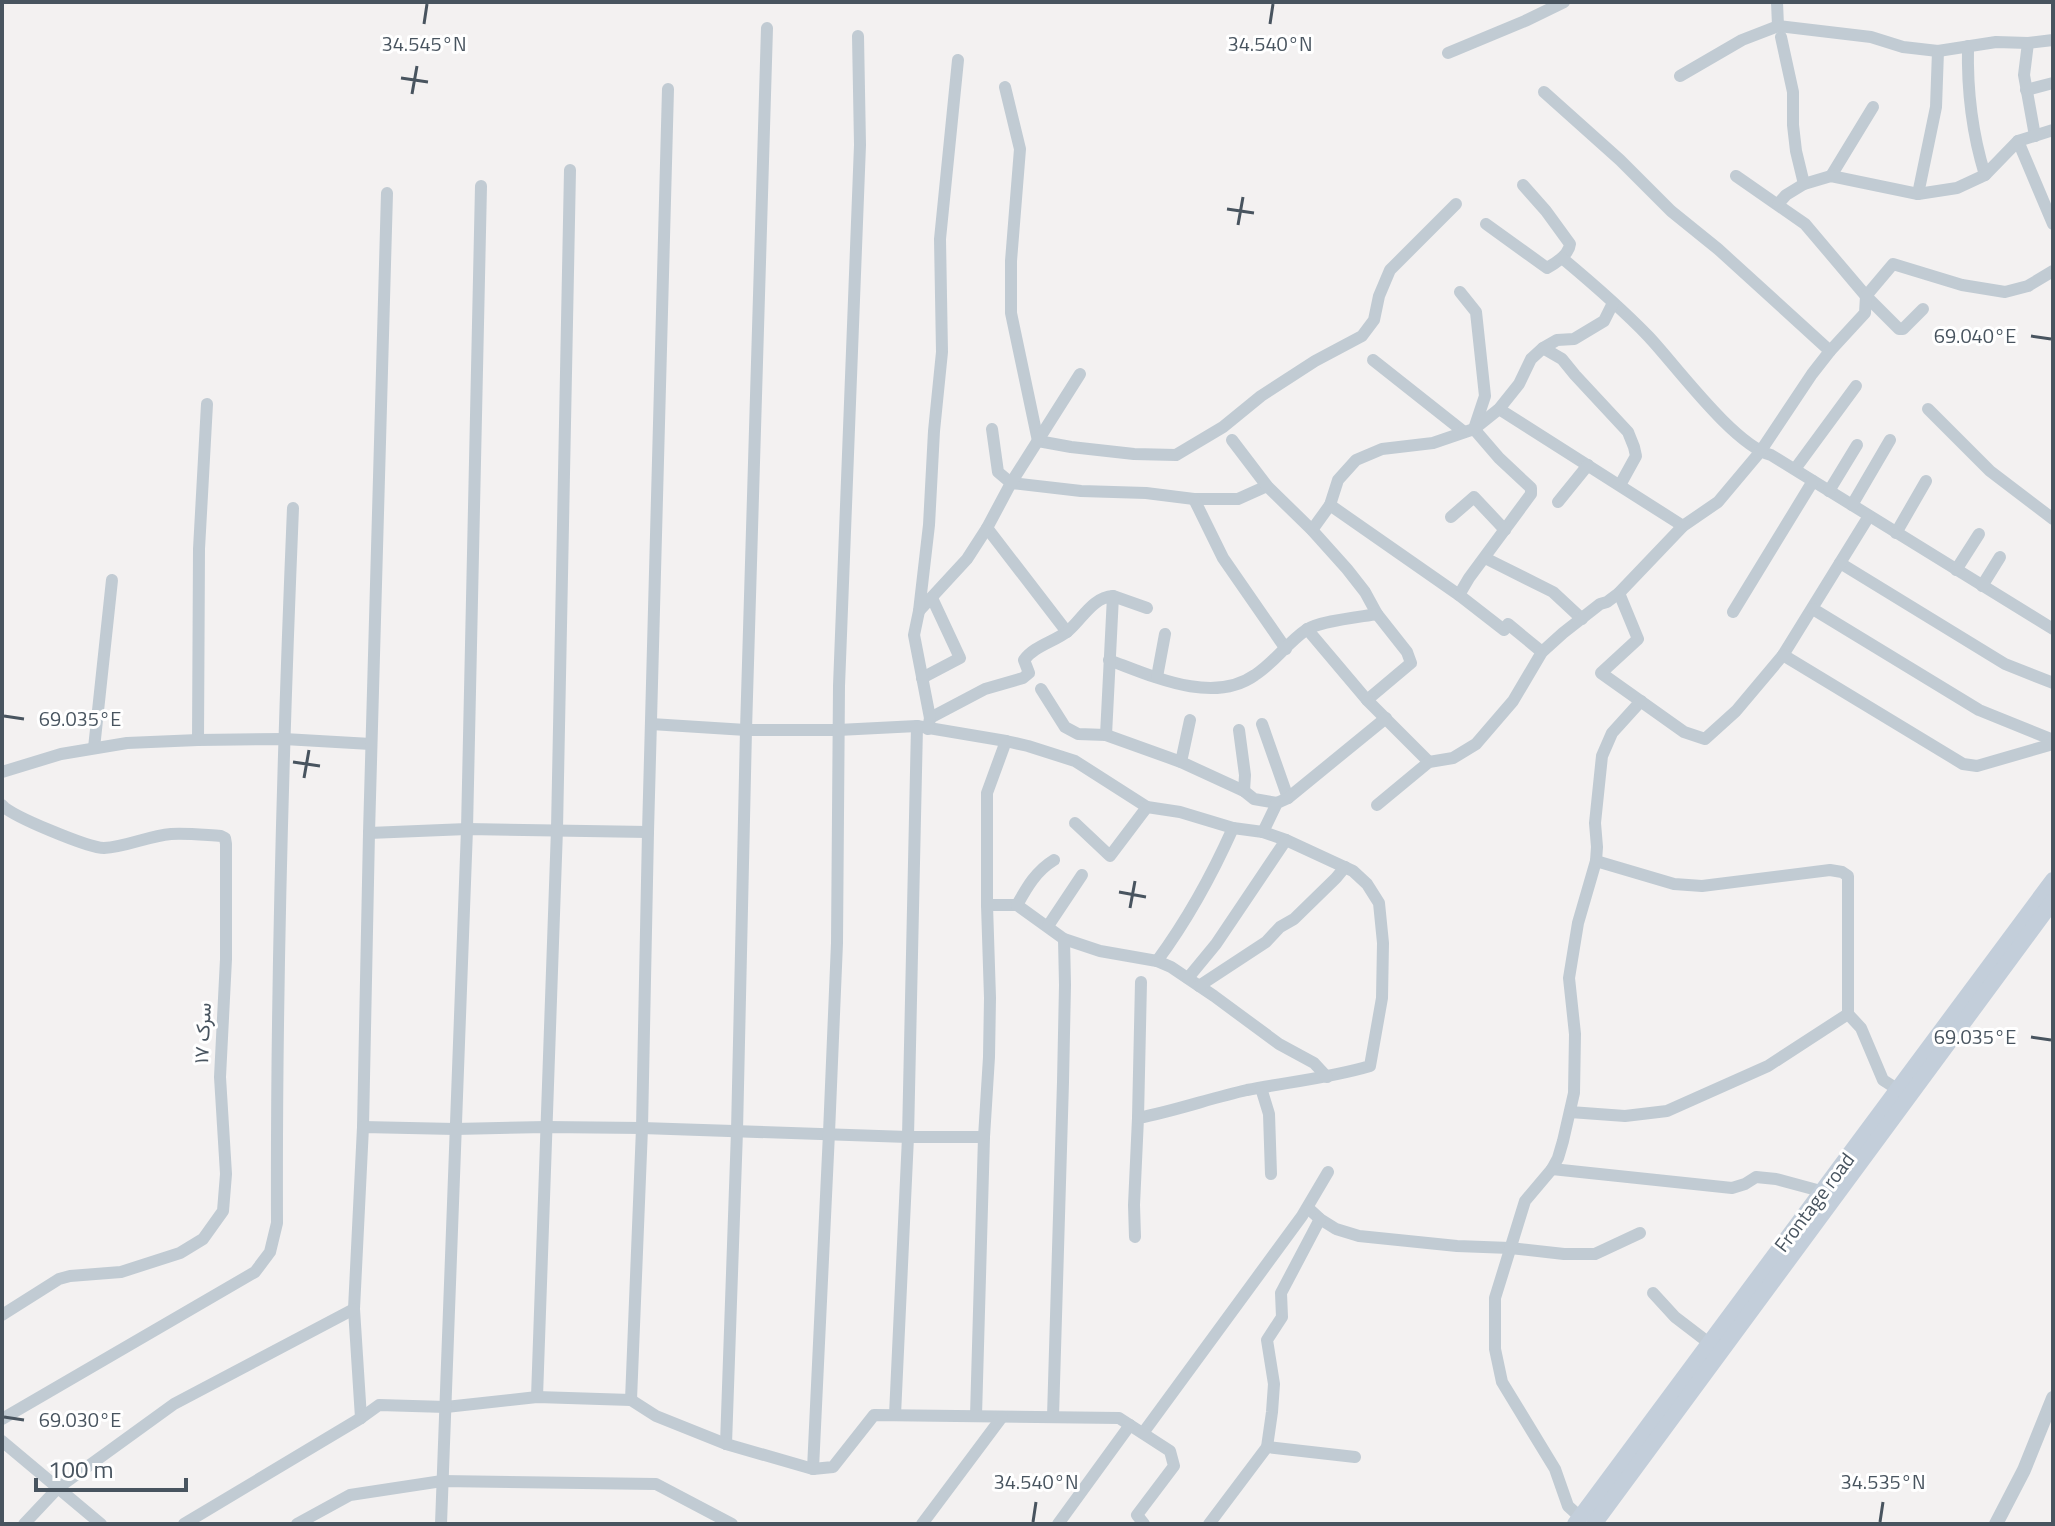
<svg xmlns="http://www.w3.org/2000/svg" width="2055" height="1526" font-family="'Titillium Web',Vazirmatn,sans-serif">
  <rect width="100%" height="100%" fill="#f3f1f1"/>
  <g fill="none" stroke-linecap="round" stroke-linejoin="round">
    <g stroke="#c1cbd3" stroke-width="12">
      <path d="M 1777,2 L 1778,26"/>
      <path d="M 1781,37 L 1793,92 L 1793,125 L 1796,151 L 1804,184"/>
      <path d="M 2028,43 L 2024,75 L 2035,136"/>
      <path d="M 1968,46 C 1967,90 1972,133 1985,175"/>
      <path d="M 1448,53 L 1525,21 L 1564,2"/>
      <path d="M 1680,76 L 1742,40 L 1778,26 L 1871,37 L 1903,47 L 1938,51 L 1996,42 L 2028,43 L 2053,40"/>
      <path d="M 1005,87 L 1020,149 L 1011,261 L 1011,313 L 1038,441 L 1071,447 L 1134,454 L 1176,455 L 1223,427 L 1261,396 L 1315,361 L 1362,336 L 1374,320 L 1379,296 L 1390,270 L 1456,204"/>
      <path d="M 2026,90 L 2053,83"/>
      <path d="M 1544,92 L 1620,160 L 1671,211 L 1718,249 L 1830,351"/>
      <path d="M 2018,141 L 2053,224"/>
      <path d="M 1736,176 L 1805,224 L 1866,296 L 1899,329 L 1903,329 L 1923,309"/>
      <path d="M 1831,176 L 1873,107"/>
      <path d="M 1918,194 L 1936,107 L 1938,51"/>
      <path d="M 1778,204 L 1786,195 L 1804,184 L 1831,176 L 1918,194 L 1957,188 L 1985,175 L 2018,141 L 2053,130"/>
      <path d="M 1486,224 L 1547,268 C 1556,263 1569,255 1570,244 L 1546,211 L 1523,185"/>
      <path d="M 1562,258 C 1592,283 1622,309 1649,337 C 1677,367 1734,445 1771,455 L 2053,629"/>
      <path d="M 1543,348 L 1562,359 L 1575,375 L 1628,432 L 1634,447 L 1636,456 L 1620,485"/>
      <path d="M 1373,360 L 1464,432"/>
      <path d="M 1499,409 L 1683,526"/>
      <path d="M 1928,409 L 1990,471 L 2053,519"/>
      <path d="M 992,429 L 998,472 L 1011,483 L 1081,491 L 1146,493 L 1194,499 L 1238,499 L 1267,486"/>
      <path d="M 1232,440 L 1267,486 L 1312,530 L 1347,569 L 1365,592 L 1377,614 L 1407,652 L 1411,663 L 1367,700"/>
      <path d="M 1795,469 L 1856,386"/>
      <path d="M 1829,491 L 1857,445"/>
      <path d="M 1194,499 L 1223,558 L 1286,649"/>
      <path d="M 1558,502 L 1588,465"/>
      <path d="M 1330,505 L 1459,595 L 1469,578 L 1531,494 L 1531,488 L 1499,458 L 1474,429 L 1485,396 L 1476,312 L 1460,292"/>
      <path d="M 1852,505 L 1890,440"/>
      <path d="M 1451,517 L 1474,497 L 1505,530"/>
      <path d="M 987,528 L 1067,632"/>
      <path d="M 1312,530 L 1330,505 L 1338,480 L 1356,460 L 1382,449 L 1433,443 L 1474,429 L 1499,409 L 1519,384 L 1531,359 L 1543,348 L 1557,340 L 1574,339 L 1604,321 L 1613,303"/>
      <path d="M 1896,533 L 1926,481"/>
      <path d="M 1485,558 L 1553,592 L 1582,619"/>
      <path d="M 1840,563 L 2005,664 L 2053,683"/>
      <path d="M 1956,570 L 1979,534"/>
      <path d="M 1982,586 L 2000,557"/>
      <path d="M 1619,593 L 1638,639 L 1601,673 L 1684,732 L 1705,739 L 1736,711 L 1783,655 L 1869,516"/>
      <path d="M 1459,595 L 1504,630 L 1508,624 L 1542,652"/>
      <path d="M 1113,596 L 1147,608"/>
      <path d="M 1813,609 L 1979,710 L 2053,740"/>
      <path d="M 919,611 L 967,559 L 987,528 L 1011,483 L 1080,374"/>
      <path d="M 1733,612 L 1813,481"/>
      <path d="M 1307,629 L 1367,700 L 1429,762"/>
      <path d="M 1783,655 L 1963,764 L 1977,766 L 2053,744"/>
      <path d="M 1109,660 C 1152,676 1213,705 1255,675 C 1274,663 1287,643 1306,630 C 1319,621 1360,617 1377,614"/>
      <path d="M 1157,677 L 1165,634"/>
      <path d="M 922,678 L 960,658 L 932,598"/>
      <path d="M 1041,689 L 1065,727 L 1078,734 L 1106,735 L 1181,762 L 1244,791 L 1254,799 L 1277,803"/>
      <path d="M 930,718 L 985,689 L 1023,678 L 1029,673 L 1024,660 C 1034,646 1054,642 1068,631 C 1082,619 1093,597 1113,596 L 1106,735"/>
      <path d="M 651,724 L 746,730 L 838,730 L 917,726 L 1006,741 L 1028,746 L 1075,761 L 1147,807 L 1180,812 L 1233,828 L 1263,832 L 1286,840 L 1353,871 L 1367,884 L 1379,903 L 1383,943 L 1382,998 L 1370,1066 C 1330,1078 1288,1082 1247,1090 C 1211,1098 1175,1111 1138,1118 L 1134,1205 L 1135,1237"/>
      <path d="M 1262,724 L 1288,798"/>
      <path d="M 928,729 L 930,718 L 914,635 L 919,611 L 929,525 L 934,431 L 942,352 L 940,239 L 958,60"/>
      <path d="M 1239,730 L 1245,775 L 1244,791"/>
      <path d="M 198,740 L 199,549 L 207,404"/>
      <path d="M 94,748 L 112,580"/>
      <path d="M 1181,762 L 1190,720"/>
      <path d="M 2,772 L 61,754 L 127,743 L 198,740 L 284,739 L 371,744"/>
      <path d="M 2,805 C 11,816 89,848 104,848 C 126,847 148,836 171,834 C 187,833 204,835 221,836 L 225,838 L 226,844 L 226,959 L 220,1077 L 226,1174 L 223,1211 L 203,1239 L 180,1253 L 121,1272 L 70,1276 L 59,1279 L 2,1315"/>
      <path d="M 1377,805 L 1429,762 L 1453,758 L 1476,744 L 1513,701 L 1542,652 L 1563,633 L 1600,604 L 1607,602 L 1619,593 L 1683,526 L 1718,502 L 1760,452 L 1812,374 L 1830,351 L 1865,313 L 1866,296 L 1893,264 L 1962,285 L 2005,292 L 2028,286 L 2053,271"/>
      <path d="M 1075,823 L 1110,856 L 1147,807"/>
      <path d="M 1263,832 L 1277,803 L 1288,798 L 1386,718"/>
      <path d="M 369,833 L 467,829 L 648,832"/>
      <path d="M 1596,861 L 1674,884 L 1702,886 L 1830,870 L 1842,872 L 1848,876 L 1848,1014 L 1861,1028 L 1883,1080 L 1897,1089"/>
      <path d="M 987,905 L 1017,905 L 1064,939 L 1100,951 L 1157,961 L 1171,967 L 1214,996 L 1279,1044 L 1314,1063 L 1327,1077"/>
      <path d="M 1017,905 C 1027,887 1036,871 1054,860"/>
      <path d="M 1048,926 L 1082,875"/>
      <path d="M 1157,961 C 1188,919 1212,875 1233,828"/>
      <path d="M 1188,978 L 1216,944 L 1286,840"/>
      <path d="M 1199,986 L 1266,942 L 1280,927 L 1294,919 L 1336,878 L 1345,867"/>
      <path d="M 1261,1088 L 1269,1114 L 1271,1174"/>
      <path d="M 1570,1112 L 1625,1116 L 1667,1111 L 1768,1066 L 1848,1014"/>
      <path d="M 1138,1118 L 1141,982"/>
      <path d="M 363,1127 L 369,833 L 387,193"/>
      <path d="M 1552,1169 L 1732,1188 L 1745,1184 L 1756,1177 L 1776,1179 L 1828,1193"/>
      <path d="M 1308,1208 L 1320,1219 L 1336,1229 L 1359,1236 L 1457,1246 L 1510,1248 L 1564,1254 L 1595,1254 L 1640,1233"/>
      <path d="M 1653,1293 L 1675,1317 L 1709,1343"/>
      <path d="M 537,1397 L 557,829 L 570,170"/>
      <path d="M 631,1400 L 642,1128 L 648,832 L 668,89"/>
      <path d="M 895,1415 L 908,1137 L 917,726"/>
      <path d="M 976,1416 L 984,1137 L 989,1057 L 990,998 L 987,905 L 987,793 L 1006,741"/>
      <path d="M 1053,1417 L 1063,1082 L 1065,985 L 1064,939"/>
      <path d="M 361,1418 L 354,1309 L 363,1127 L 455,1129 L 546,1127 L 642,1128 L 908,1137 L 984,1137"/>
      <path d="M 2,1419 L 255,1272 L 270,1252 L 277,1223 C 276,984 283,746 293,508"/>
      <path d="M 1143,1433 L 1302,1216 L 1328,1172"/>
      <path d="M 2,1441 L 101,1524"/>
      <path d="M 726,1444 L 737,1131 L 746,730 L 767,28"/>
      <path d="M 1267,1447 L 1355,1457"/>
      <path d="M 813,1469 L 829,1133 L 837,943 L 839,686 L 860,145 L 858,36"/>
      <path d="M 1580,1517 L 1568,1506 L 1555,1469 L 1502,1382 L 1495,1349 L 1495,1298 L 1525,1201 L 1552,1169 L 1558,1158 L 1563,1141 L 1574,1093 L 1575,1034 L 1569,978 L 1578,923 L 1596,861 L 1597,847 L 1595,823 L 1602,756 L 1612,733 L 1641,701"/>
      <path d="M 24,1524 L 58,1488 L 174,1404 L 354,1309"/>
      <path d="M 184,1524 L 361,1418 L 379,1405 L 446,1407 L 537,1397 L 631,1400 L 656,1416 L 726,1444 L 813,1469 L 833,1467 L 874,1415 L 1119,1418 L 1170,1451 L 1174,1466 L 1137,1515 L 1144,1524"/>
      <path d="M 297,1524 L 350,1495 L 442,1481 L 656,1484 L 732,1524"/>
      <path d="M 441,1524 L 467,829 L 481,186"/>
      <path d="M 922,1524 L 1002,1417"/>
      <path d="M 1058,1524 L 1130,1425"/>
      <path d="M 1209,1524 L 1267,1447 L 1272,1412 L 1274,1384 L 1267,1340 L 1282,1317 L 1281,1293 L 1320,1219"/>
    </g>
    <path stroke="#c1cbd3" stroke-width="14" d="M 1996,1524 L 2024,1470 L 2053,1398"/>
    <g stroke="#c3ceda" stroke-width="16">
      <path d="M 1575,1524 L 2053,880"/>
      <path d="M 1594,1524 L 2053,901"/>
    </g>
  </g>
  <path fill="none" stroke="#48545f" stroke-width="3" d="M 424,24 L 427,4M 1270,24 L 1273,4M 401,78 L 428,82M 412,94 L 417,66M 1227,209 L 1254,213M 1238,225 L 1243,197M 2031,336 L 2051,339M 4,716 L 24,719M 293,762 L 320,766M 304,778 L 309,750M 1119,892 L 1146,897M 1130,908 L 1135,881M 2031,1037 L 2051,1040M 4,1417 L 24,1420M 1033,1522 L 1036,1502M 1880,1522 L 1883,1502"/>
  <g text-anchor="middle" dominant-baseline="central" stroke-width="6" stroke-linejoin="round" paint-order="stroke">
    <g font-size="20" fill="#48545f" stroke="#fff">
      <text transform="translate(202 1033) rotate(-87)">سرک ۱۷</text>
      <text transform="translate(1814 1202) rotate(-53)">Frontage road</text>
    </g>
  </g>
  <g font-size="20" text-anchor="middle" fill="#48545f" stroke="#fff" stroke-width="6" stroke-linejoin="round" paint-order="stroke">
    <text x="424" y="51">34.545°N</text>
    <text x="1270" y="51">34.540°N</text>
    <text x="1975" y="343">69.040°E</text>
    <text x="80" y="726">69.035°E</text>
    <text x="1975" y="1044">69.035°E</text>
    <text x="80" y="1427">69.030°E</text>
    <text x="1036" y="1489">34.540°N</text>
    <text x="1883" y="1489">34.535°N</text>
  </g>
  <rect width="2055" height="1526" fill="none" stroke="#48545f" stroke-width="8"/>
  <path d="M36 1478v12h150v-12" fill="none" stroke="#48545f" stroke-width="4"/>
  <text x="48" y="1478" font-size="24" fill="#48545f" stroke="#ffffff" stroke-width="6" paint-order="stroke">100 m</text>
</svg>
